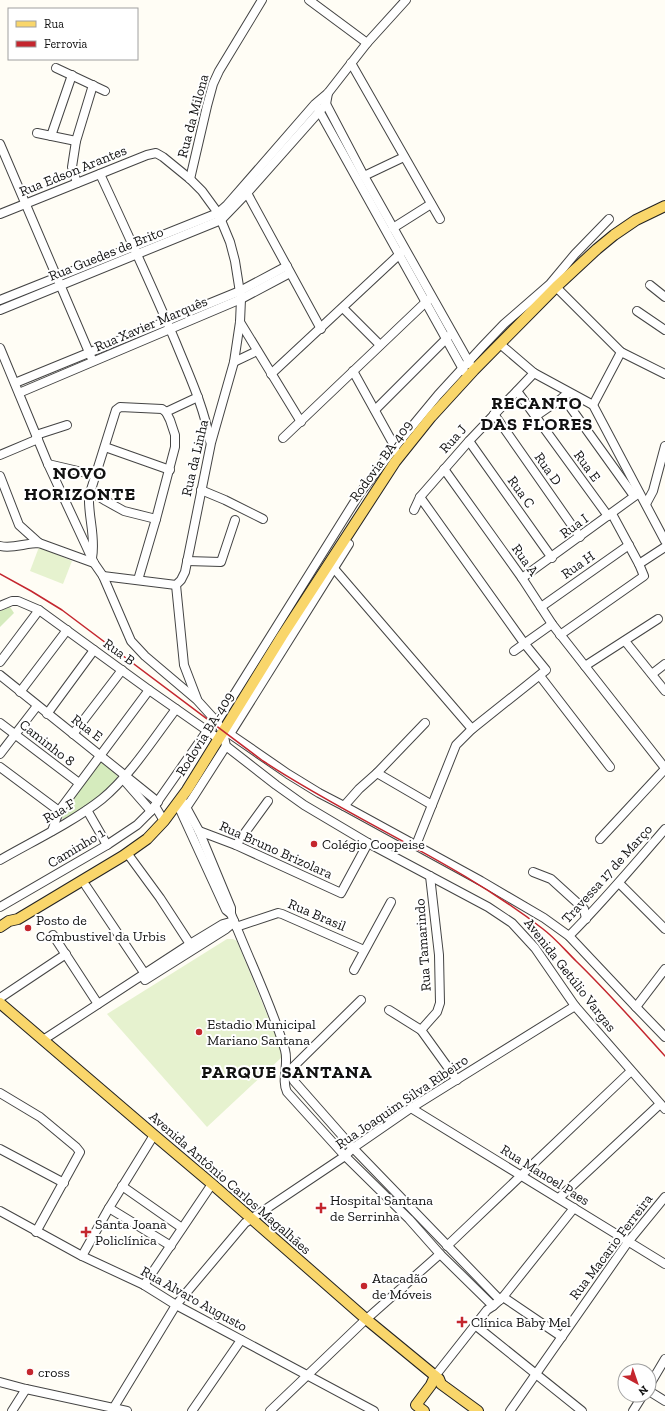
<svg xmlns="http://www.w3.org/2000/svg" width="665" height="1411" font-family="'Zilla Slab',serif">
  <rect width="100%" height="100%" fill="#fffdf5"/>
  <g fill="#d5ebbd">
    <path d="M 10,607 L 14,613 L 0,627 L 0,611 Z"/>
    <path d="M 101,758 L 120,779 L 87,806 L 63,819 L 58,814 Z"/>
  </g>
  <g fill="#e6f2cf">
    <path d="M 39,547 L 72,561 L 63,584 L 30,571 Z"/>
    <path d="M 227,939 L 233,939 L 237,941 L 282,1051 L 282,1057 L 207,1127 L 107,1014 Z"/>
  </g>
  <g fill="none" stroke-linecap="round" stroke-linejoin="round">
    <defs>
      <g id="minor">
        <path d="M 309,0 L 367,43"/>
        <path d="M 351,63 L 440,219"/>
        <path d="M 56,68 L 105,91"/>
        <path d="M 324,100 L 364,176 L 470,364"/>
        <path d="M 317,107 L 464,371"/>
        <path d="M 37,133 L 76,141"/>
        <path d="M 51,136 L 72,75"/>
        <path d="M 0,144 L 91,357"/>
        <path d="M 100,174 C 126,230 152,286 176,343 C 189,375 204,407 210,441"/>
        <path d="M 364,176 L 404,157"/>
        <path d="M 190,179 L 207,106 L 213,84 L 219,71 L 262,0"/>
        <path d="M 77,183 L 72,167 L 76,141 L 93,85"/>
        <path d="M 247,193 L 321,329"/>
        <path d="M 0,214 L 147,155 L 156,153 L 163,157 L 190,179 L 202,191 L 218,213 L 230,242 L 235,261 L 241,299 L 240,322 L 234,362 L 211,443 L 185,572 L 181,580 L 176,585 L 184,665 L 197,699"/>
        <path d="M 393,228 L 431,204"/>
        <path d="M 650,285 L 665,297"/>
        <path d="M 556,287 L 621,352 L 665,374"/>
        <path d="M 0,300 L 218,213 L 227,205 L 315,104 L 328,93 L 367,43 L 406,0"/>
        <path d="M 343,308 L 380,345"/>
        <path d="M 0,310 L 221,220 L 247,193 L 326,104 L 328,93"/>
        <path d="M 637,311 L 665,330"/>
        <path d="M 240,322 L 301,422"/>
        <path d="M 500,344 L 534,373 L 593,405 L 665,541"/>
        <path d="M 0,348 L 48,464 L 94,563 L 103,576 L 131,641 L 145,656 L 197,700 L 217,722 L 223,732 L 226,746 L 276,785 L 304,805 L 368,843 L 488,907 L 512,923 L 535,948 L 575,1006 L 665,1109"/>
        <path d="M 234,362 L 257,351"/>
        <path d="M 353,371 L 395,447 L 395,451"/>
        <path d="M 271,374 L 403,251"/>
        <path d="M 15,383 L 240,291 L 287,266"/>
        <path d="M 517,391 L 608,516"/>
        <path d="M 19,393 L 241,299 L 290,273"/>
        <path d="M 563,397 L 634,496"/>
        <path d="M 593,405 L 621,352"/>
        <path d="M 375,410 L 449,336"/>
        <path d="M 166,412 L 198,397"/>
        <path d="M 494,414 L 580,537"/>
        <path d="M 536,416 L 568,394"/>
        <path d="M 36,435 L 67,425"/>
        <path d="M 283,438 L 429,299"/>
        <path d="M 469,441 L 552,558"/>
        <path d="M 105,447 L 170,470"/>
        <path d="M 0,455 L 38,439"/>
        <path d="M 48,464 L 95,475"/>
        <path d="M 444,469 L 522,578 L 552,624 L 665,768"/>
        <path d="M 0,476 L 19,525 L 39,543"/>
        <path d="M 201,490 L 225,500 L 263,519"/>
        <path d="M 90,491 L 106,501 L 124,511 L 156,519"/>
        <path d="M 646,504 L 653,491 L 665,446"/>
        <path d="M 414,510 L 420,497 L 469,441 L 534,373"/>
        <path d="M 0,546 C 13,549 25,543 39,543 L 94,563"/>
        <path d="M 92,558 C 96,537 88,517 89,496 L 116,410 L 120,407 L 162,409 L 166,412"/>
        <path d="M 187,561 L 221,562 L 235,520"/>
        <path d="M 639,564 L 665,547"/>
        <path d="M 331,565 L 472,729"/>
        <path d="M 103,576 L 176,585"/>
        <path d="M 522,578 L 639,493"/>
        <path d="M 138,580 L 156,519 L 175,447 L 175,435 L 170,420 L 166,412"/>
        <path d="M 0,606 L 12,601 L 18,601 L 39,610 L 149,690 L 219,739"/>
        <path d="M 541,607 L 629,545"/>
        <path d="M 560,635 L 644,576 L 639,564 L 612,514"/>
        <path d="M 625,641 L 665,691"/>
        <path d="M 514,651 L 552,624"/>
        <path d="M 0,662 L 39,610"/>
        <path d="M 585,666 L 658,619"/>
        <path d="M 652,674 L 665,664"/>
        <path d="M 0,675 L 158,802"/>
        <path d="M 540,676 L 610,767"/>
        <path d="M 20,692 L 67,630"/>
        <path d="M 47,714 L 94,650"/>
        <path d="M 217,722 L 360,493 L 395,447 L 438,395 L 482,347 L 504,324 L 550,284 L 575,254 L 609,219"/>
        <path d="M 0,723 L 79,783"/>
        <path d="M 225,728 L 230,734 L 288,774 L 319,793 L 344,806 L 481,881 L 544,918 L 569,936 L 636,1007 L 665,1037"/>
        <path d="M 73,734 L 122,670"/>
        <path d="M 230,734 L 349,544"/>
        <path d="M 0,754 L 37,706"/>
        <path d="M 0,767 L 59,811"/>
        <path d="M 377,773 L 425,723"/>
        <path d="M 123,779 L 151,811"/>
        <path d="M 181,798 L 199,831 L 231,908 L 231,914 L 234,921 C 251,964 272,1006 285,1050 C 289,1064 281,1080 287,1092 L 345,1156 L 409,1219 L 440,1254 L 493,1306"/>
        <path d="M 177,803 L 226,910 L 231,914"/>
        <path d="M 155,806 L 164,821"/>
        <path d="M 344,806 L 359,789 L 377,773 L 432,805"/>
        <path d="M 87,810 L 107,845"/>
        <path d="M 184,811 L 194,796 L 226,746"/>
        <path d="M 52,831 L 59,811 L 149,690"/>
        <path d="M 199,831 L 236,845 L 341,893 L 368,843"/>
        <path d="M 600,839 L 665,769"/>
        <path d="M 236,845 L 268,801"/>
        <path d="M 416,845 L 456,745 L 472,729 L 546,670 L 524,643 L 420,497"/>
        <path d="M 130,857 L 160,898 L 190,944"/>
        <path d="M 0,860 C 33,841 73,822 102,799 C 130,776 154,738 176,709"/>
        <path d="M 533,872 L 551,879 L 584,909 L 586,919"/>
        <path d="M 430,876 L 439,955 L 440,1003 L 437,1012 L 421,1030 L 457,1080"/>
        <path d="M 619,883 L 665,929"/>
        <path d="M 86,886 L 145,974"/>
        <path d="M 0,907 L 107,845 L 137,825 L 151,811 L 207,731"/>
        <path d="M 236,927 L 278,913 L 282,914 L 364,950"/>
        <path d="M 53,935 L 98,1004"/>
        <path d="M 569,936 C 603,902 634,865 665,829"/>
        <path d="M 354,970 L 391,902"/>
        <path d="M 145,980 L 226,929 L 234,922"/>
        <path d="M 0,998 L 66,954"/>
        <path d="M 636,1007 L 665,969"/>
        <path d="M 389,1010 L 421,1030"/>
        <path d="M 43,1040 L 190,944 L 223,924 L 234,921"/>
        <path d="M 287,1068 L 294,1081 L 353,1148 L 500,1300"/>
        <path d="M 286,1074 L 361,1000"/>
        <path d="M 0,1093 L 40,1117 L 76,1147 L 80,1152 L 36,1232"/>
        <path d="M 411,1108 L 665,1264"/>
        <path d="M 0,1149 L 64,1183"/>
        <path d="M 122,1186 L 182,1228"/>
        <path d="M 559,1198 L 660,1104"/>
        <path d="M 109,1208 L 171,1246"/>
        <path d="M 0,1211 L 82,1256 L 144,1285 L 176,1305 L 374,1411"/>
        <path d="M 447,1246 L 631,1071"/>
        <path d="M 82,1256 L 109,1208 L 154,1135"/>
        <path d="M 144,1285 L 212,1184"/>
        <path d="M 503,1297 L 562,1337"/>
        <path d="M 475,1325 L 582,1411"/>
        <path d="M 435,1376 L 487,1310 L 493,1306 L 503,1297 L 574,1208"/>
        <path d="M 0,1382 L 26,1389 L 127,1411"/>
        <path d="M 649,1386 L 665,1359"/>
        <path d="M 649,1391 L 665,1401"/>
        <path d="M 12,1411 L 26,1389"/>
        <path d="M 114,1411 L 114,1407 L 176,1305 L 245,1223 L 345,1156 L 353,1148 L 411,1108 L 575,1006"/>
        <path d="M 192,1411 L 241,1340"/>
        <path d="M 270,1411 L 362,1323 L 440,1254"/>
        <path d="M 510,1411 L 628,1242 L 665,1197"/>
        <path d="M 633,1411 L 643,1395"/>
      </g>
      <g id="major">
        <path d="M 0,927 L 9,921 L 18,919 L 123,856 L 147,839 L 164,821 L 187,790 L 282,636 L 395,462 L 431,417 L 474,370 L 556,287 L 597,249 L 614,235 L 636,220 L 665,206"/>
        <path d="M 0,1003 L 154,1135 L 212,1184 L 366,1319 L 439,1379 L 441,1384 L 478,1411"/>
        <path d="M 424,1411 L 416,1405 L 431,1385 L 435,1376"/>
      </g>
    </defs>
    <use href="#minor" stroke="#444" stroke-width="10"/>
    <use href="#major" stroke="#222" stroke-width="12"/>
    <use href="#minor" stroke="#fff" stroke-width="8"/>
    <use href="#major" stroke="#f9d66b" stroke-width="10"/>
    <path stroke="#c4262e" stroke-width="1.5" d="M 0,574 L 31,591 L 62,610 L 263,761 C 354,821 457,862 543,929 C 555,938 565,950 576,961 C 607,991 636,1024 665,1056"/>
  </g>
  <g fill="#c4262e" stroke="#fff" stroke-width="1.5">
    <circle cx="314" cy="844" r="4"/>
    <circle cx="28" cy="928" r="4"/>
    <circle cx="199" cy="1032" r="4"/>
    <path d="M319 1202h4v4h4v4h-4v4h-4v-4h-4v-4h4z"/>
    <path d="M84 1226h4v4h4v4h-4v4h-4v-4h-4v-4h4z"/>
    <circle cx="364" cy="1286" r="4"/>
    <path d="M460 1316h4v4h4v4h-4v4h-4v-4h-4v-4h4z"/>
    <circle cx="30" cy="1372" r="4"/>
  </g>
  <g text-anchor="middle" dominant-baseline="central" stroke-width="4" stroke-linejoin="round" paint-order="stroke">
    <g font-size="14" fill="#111" stroke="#fff">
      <text transform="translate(193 116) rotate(-75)">Rua da Milona</text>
      <text transform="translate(73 171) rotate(-22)">Rua Edson Arantes</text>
      <text transform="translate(106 254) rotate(-22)">Rua Guedes de Brito</text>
      <text transform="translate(151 324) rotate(-23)">Rua Xavier Marquês</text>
      <text transform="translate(453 439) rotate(-48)">Rua J</text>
      <text transform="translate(195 458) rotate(-77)">Rua da Linha</text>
      <text transform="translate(381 461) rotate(-54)">Rodovia BA-409</text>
      <text transform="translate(587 466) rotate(54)">Rua E</text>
      <text transform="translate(548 469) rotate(55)">Rua D</text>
      <text transform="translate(521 492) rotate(54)">Rua C</text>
      <text transform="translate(574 526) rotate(-36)">Rua I</text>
      <text transform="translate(525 560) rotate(55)">Rua A</text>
      <text transform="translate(578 565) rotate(-35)">Rua H</text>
      <text transform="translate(119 652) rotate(36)">Rua B</text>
      <text transform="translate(87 728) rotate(37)">Rua E</text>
      <text transform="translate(205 734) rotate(-58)">Rodovia BA-409</text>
      <text transform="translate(47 743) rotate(38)">Caminho 8</text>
      <text transform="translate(59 811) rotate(-30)">Rua F</text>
      <text transform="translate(76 848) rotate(-31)">Caminho 1</text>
      <text transform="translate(276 850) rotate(24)">Rua Bruno Brizolara</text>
      <text transform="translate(607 874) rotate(-48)">Travessa 17 de Março</text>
      <text transform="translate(317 915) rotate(23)">Rua Brasil</text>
      <text transform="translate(423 945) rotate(-94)">Rua Tamarindo</text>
      <text transform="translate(570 975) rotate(52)">Avenida Getúlio Vargas</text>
      <text transform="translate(402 1102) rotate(-34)">Rua Joaquim Silva Ribeiro</text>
      <text transform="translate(545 1175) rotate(32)">Rua Manoel Paes</text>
      <text transform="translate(230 1183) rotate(41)">Avenida Antônio Carlos Magalhães</text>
      <text transform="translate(611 1247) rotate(-53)">Rua Macario Ferreira</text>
      <text transform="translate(194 1299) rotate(29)">Rua Alvaro Augusto</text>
    </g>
    <g font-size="14" fill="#111" stroke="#fff" text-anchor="start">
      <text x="322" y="844">Colégio Coopeise</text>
      <text x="36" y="920">Posto de<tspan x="36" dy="16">Combustivel da Urbis</tspan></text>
      <text x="207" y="1024">Estadio Municipal<tspan x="207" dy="16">Mariano Santana</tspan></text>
      <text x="330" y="1200">Hospital Santana<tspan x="330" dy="16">de Serrinha</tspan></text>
      <text x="95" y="1224">Santa Joana<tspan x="95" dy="16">Policlínica</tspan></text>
      <text x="372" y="1278">Atacadão<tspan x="372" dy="16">de Móveis</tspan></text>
      <text x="471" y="1322">Clínica Baby Mel</text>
      <text x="38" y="1372">cross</text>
    </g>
    <g font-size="18" font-weight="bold" letter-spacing="1" fill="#111" stroke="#fff">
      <text x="537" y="403">RECANTO<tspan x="537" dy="21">DAS FLORES</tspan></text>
      <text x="80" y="473">NOVO<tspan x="80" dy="21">HORIZONTE</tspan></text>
      <text x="287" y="1072">PARQUE SANTANA</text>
    </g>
  </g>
  <rect x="8" y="8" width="130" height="52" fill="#ffffff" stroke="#a0a0a0"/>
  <rect x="16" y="21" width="20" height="6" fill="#f9d66b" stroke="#a0a0a0"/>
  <text x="44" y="28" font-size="12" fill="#111111">Rua</text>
  <rect x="16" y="41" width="20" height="6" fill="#c4262e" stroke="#a0a0a0"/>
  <text x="44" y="48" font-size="12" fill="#111111">Ferrovia</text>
  <g transform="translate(637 1383) rotate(140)"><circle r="19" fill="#ffffff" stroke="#a0a0a0"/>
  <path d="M0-3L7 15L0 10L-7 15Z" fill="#c4262e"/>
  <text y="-6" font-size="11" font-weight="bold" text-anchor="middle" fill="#111111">N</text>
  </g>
</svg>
